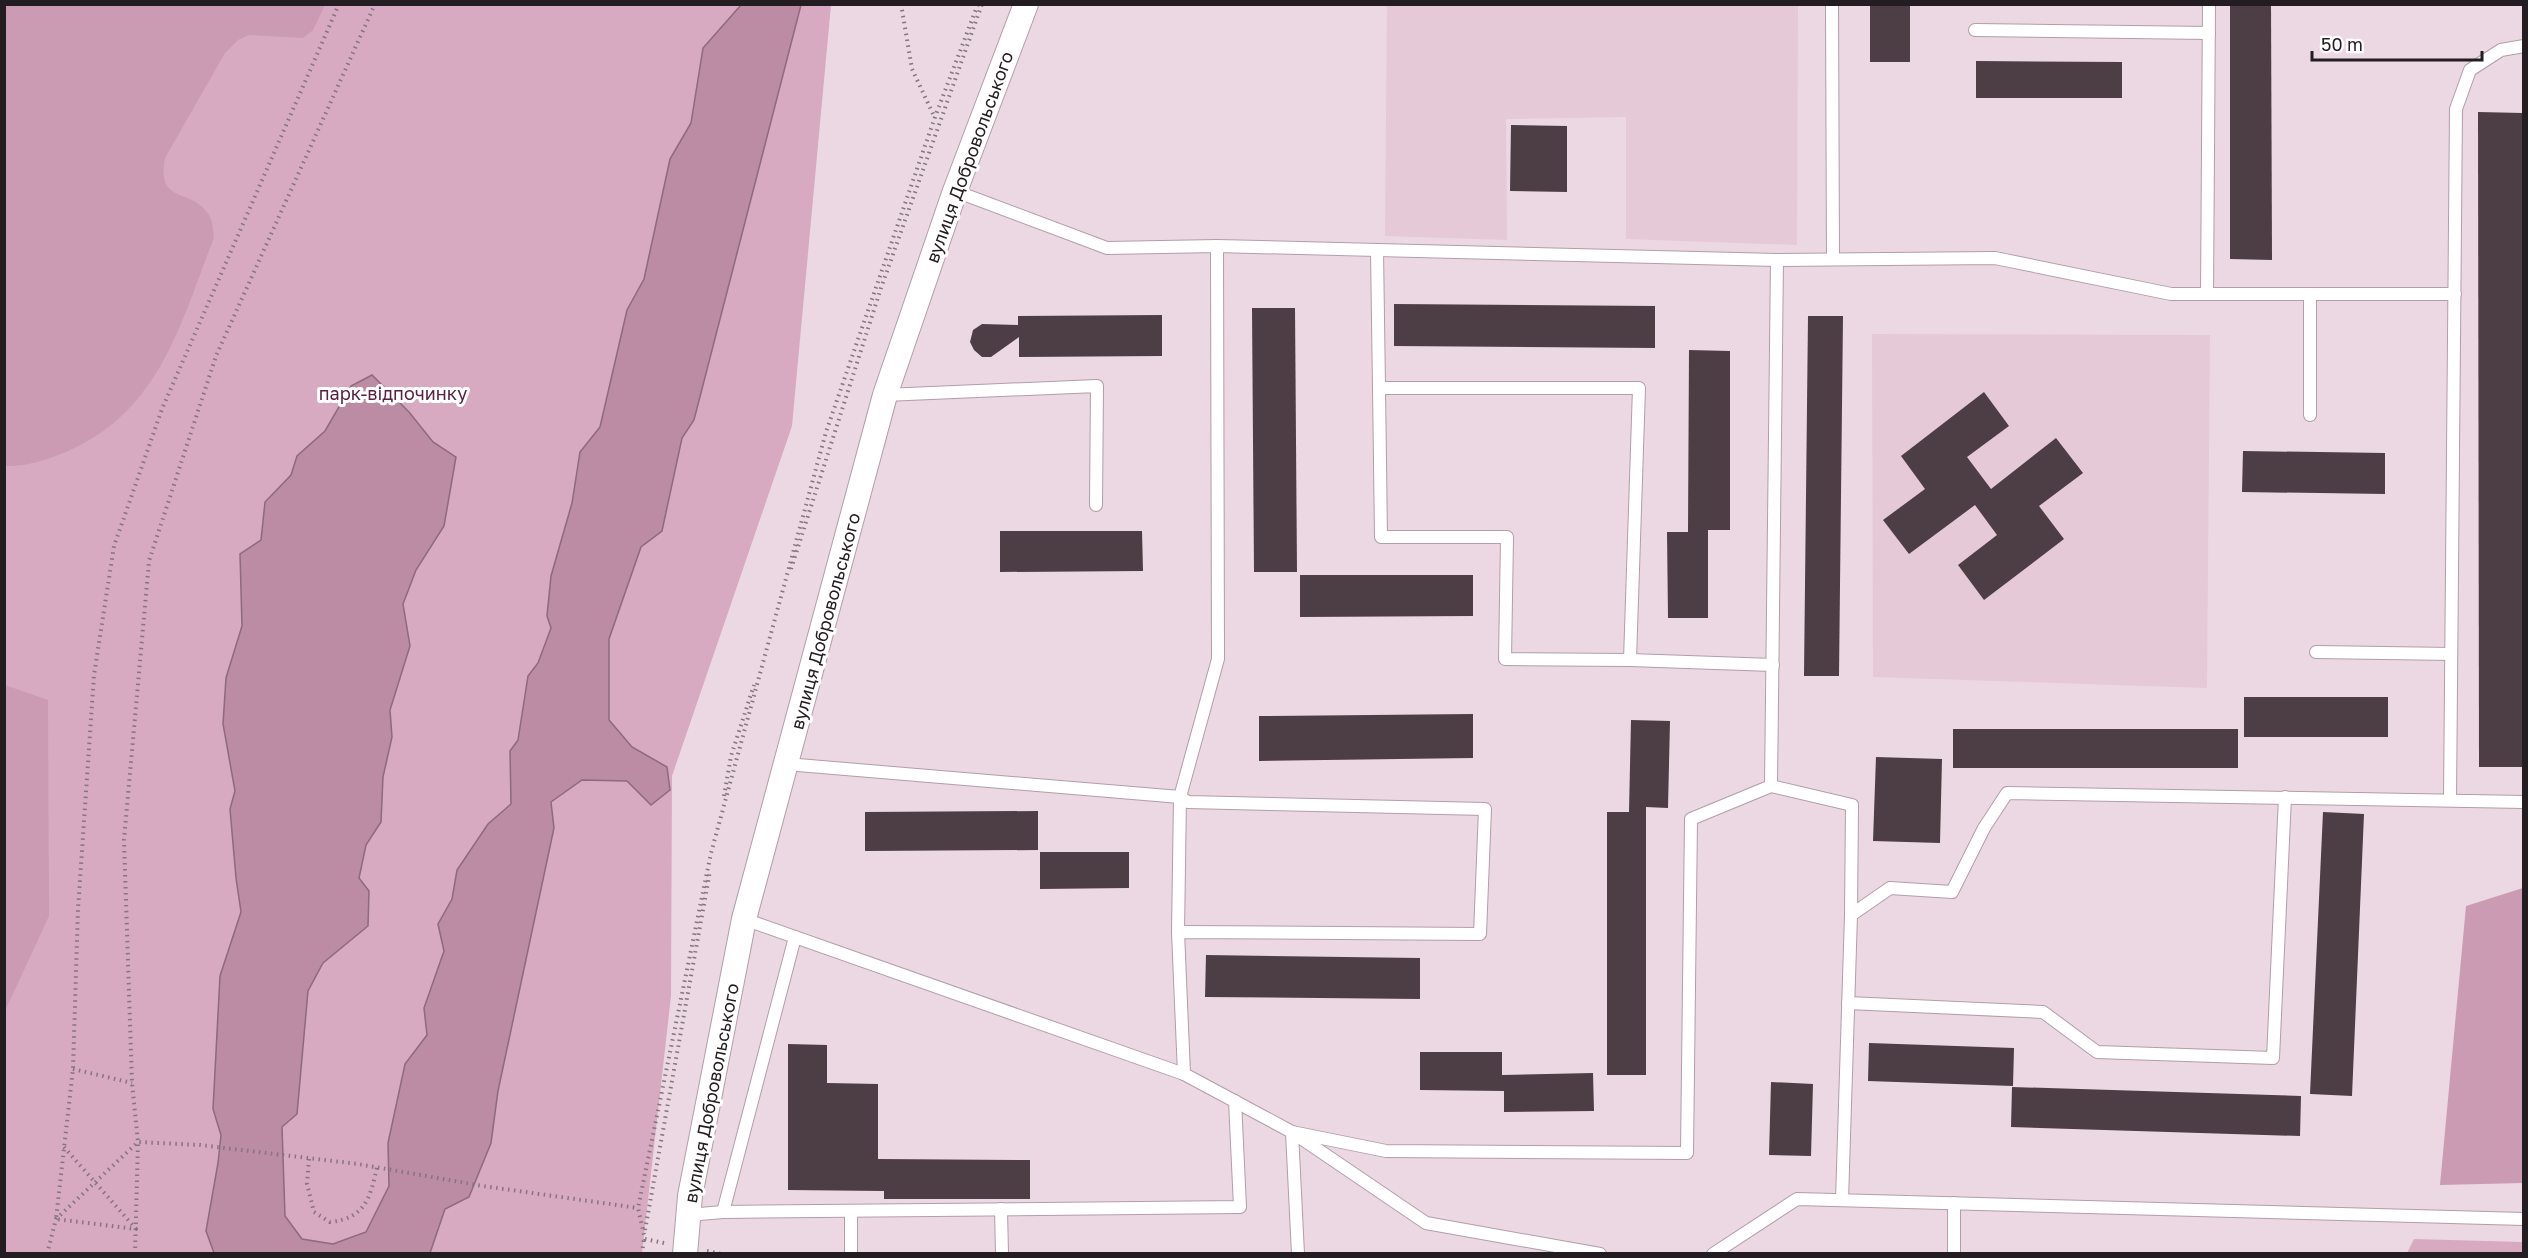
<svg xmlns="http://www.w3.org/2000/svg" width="2528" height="1258" font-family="'Golos Text',sans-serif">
  <rect width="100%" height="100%" fill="#ecd8e2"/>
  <g fill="#e5c9d7">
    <path d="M 1387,5 L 1798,5 L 1797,245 L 1626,239 L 1626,117 L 1506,119 L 1507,240 L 1385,236 Z"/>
    <path d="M 1872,334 L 2210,335 L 2207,688 L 1873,677 Z"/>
  </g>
  <g fill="#d8aac2">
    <path d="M 5,5 L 831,5 L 792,426 L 672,776 L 671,996 L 642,1253 L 5,1254 Z"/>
    <path d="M 2414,1239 L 2523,1242 L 2523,1253 L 2407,1253 Z"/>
  </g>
  <g fill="#ca9bb3">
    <path d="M 5,4 L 325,5 L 313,30 L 303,38 L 249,35 L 238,40 L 225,53 L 165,158 C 156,206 193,187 209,215 C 213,221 213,231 214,238 C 180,324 160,412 66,452 C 47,460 26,467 4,466 Z"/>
    <path d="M 5,685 L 48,700 L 49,916 L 5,1011 Z"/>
    <path d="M 2523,888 L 2523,1183 L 2440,1185 L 2466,906 Z"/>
  </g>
  <path fill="#bb8ca4" stroke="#8d6a7c" stroke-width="1.5" d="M 741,5 L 801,5 L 694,420 L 682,438 L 662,531 L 641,547 L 609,639 L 609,720 L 632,747 L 667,767 L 670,790 L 651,805 L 627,781 L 582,780 L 551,802 L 554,828 L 498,1091 L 491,1143 L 469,1197 L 445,1209 L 430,1253 L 214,1253 L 206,1231 L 218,1163 L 221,1135 L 213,1109 L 220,976 L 241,912 L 236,878 L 230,809 L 235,791 L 223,724 L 226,678 L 242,626 L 240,554 L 261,540 L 265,502 L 291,475 L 297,456 L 325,431 L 351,386 L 372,375 L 409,412 L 433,442 L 456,457 L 444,526 L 416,570 L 403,604 L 410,646 L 390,710 L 392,737 L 383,777 L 381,822 L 366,845 L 359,878 L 369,891 L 368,926 L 323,963 L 308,991 L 297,1114 L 282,1127 L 285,1216 L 302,1239 L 333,1244 L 366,1232 L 389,1186 L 388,1143 L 405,1064 L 427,1035 L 424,1008 L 444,951 L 438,924 L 452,899 L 457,870 L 488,824 L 511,804 L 510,751 L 518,740 L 528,676 L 538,663 L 551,628 L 547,616 L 551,576 L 572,503 L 580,452 L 600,427 L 627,310 L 644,279 L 670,159 L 691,123 L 703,48 Z"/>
  <g fill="#4d3d45">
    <rect x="1870" y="4" width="40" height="58"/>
    <path d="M 2230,4 L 2271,4 L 2272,260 L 2230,259 Z"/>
    <path d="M 1976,61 L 2122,62 L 2122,98 L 1976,98 Z"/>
    <path d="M 2478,112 L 2523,113 L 2523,767 L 2479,767 Z"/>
    <path d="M 1511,125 L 1567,126 L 1567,192 L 1510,191 Z"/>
    <path d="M 1394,304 L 1655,306 L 1655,348 L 1394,346 Z"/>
    <path d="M 1252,308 L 1295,308 L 1297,572 L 1254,572 Z"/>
    <path d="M 1162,315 L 1162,356 L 1019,357 L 1019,337 L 991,357 L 982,357 L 974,350 L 970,342 L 973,330 L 982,324 L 1018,325 L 1018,316 Z"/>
    <path d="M 1808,316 L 1843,316 L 1839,676 L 1804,676 Z"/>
    <path d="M 1689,350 L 1730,351 L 1730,530 L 1708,530 L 1708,618 L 1668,618 L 1667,532 L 1688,532 Z"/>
    <path d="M 1984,392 L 2009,426 L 1967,457 L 1991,489 L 2056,438 L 2083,473 L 2039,506 L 2064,539 L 1984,600 L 1958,565 L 1997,535 L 1975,505 L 1909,554 L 1883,520 L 1925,489 L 1901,456 Z"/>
    <path d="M 2243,451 L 2385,453 L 2385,494 L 2242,492 Z"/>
    <path d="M 1000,531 L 1142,531 L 1143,571 L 1000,572 Z"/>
    <path d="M 1300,575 L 1473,575 L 1473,616 L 1300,617 Z"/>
    <rect x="2244" y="697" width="144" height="40"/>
    <path d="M 1473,714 L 1473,758 L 1259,761 L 1259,716 Z"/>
    <path d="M 1631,720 L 1670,721 L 1668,808 L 1646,807 L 1646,1075 L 1607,1075 L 1607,812 L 1629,812 Z"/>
    <rect x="1953" y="729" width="285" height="39"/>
    <path d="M 1876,757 L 1942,759 L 1940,843 L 1873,841 Z"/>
    <path d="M 1038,811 L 1038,850 L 865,851 L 865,812 Z"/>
    <path d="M 2323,812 L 2364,814 L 2352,1096 L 2310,1094 Z"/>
    <path d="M 1040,852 L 1129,852 L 1129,888 L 1040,889 Z"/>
    <path d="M 1206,955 L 1420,958 L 1420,999 L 1205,997 Z"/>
    <path d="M 1869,1043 L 2014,1048 L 2013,1086 L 1868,1081 Z"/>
    <path d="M 788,1044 L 827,1045 L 827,1083 L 878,1084 L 878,1159 L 1030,1160 L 1030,1199 L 884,1199 L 884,1191 L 788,1190 Z"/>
    <path d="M 1420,1052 L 1502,1052 L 1502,1075 L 1593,1073 L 1594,1111 L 1504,1112 L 1504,1091 L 1420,1090 Z"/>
    <path d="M 1771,1082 L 1813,1084 L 1811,1156 L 1769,1155 Z"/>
    <path d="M 2012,1087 L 2301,1096 L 2300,1136 L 2011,1127 Z"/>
  </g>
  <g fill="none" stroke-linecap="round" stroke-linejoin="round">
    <defs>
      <g id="service">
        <path d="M 1832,4 L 1833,258"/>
        <path d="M 1975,30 L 2209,33"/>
        <path d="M 955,191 L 1107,248 L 1217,246 L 1777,260 L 1995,258 L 2171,294 L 2455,294"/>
        <path d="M 1377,250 L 1379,388 L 1639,388 L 1630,660 L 1773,665"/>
        <path d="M 1777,260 L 1771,786 L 1852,805 L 1851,915"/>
        <path d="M 2207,294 L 2209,4"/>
        <path d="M 2310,294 L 2310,415"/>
        <path d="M 1379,388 L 1381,537 L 1507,537 L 1505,659 L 1630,660"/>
        <path d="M 885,395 L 1097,386 L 1096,505"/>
        <path d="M 2316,652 L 2451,654"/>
        <path d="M 786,764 L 1180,797 L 1188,802 L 1485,809 L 1480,934 L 1178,932 L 1184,1074"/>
        <path d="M 2450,800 L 2456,109 L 2470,70 L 2501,50 L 2524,46"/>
        <path d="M 744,919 L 1184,1074 L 1292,1132 L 1426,1223 L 1600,1254"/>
        <path d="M 1178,932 L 1180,797 L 1218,659 L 1217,246"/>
        <path d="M 1848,1003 L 2043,1012 L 2097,1052 L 2273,1058 L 2285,797"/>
        <path d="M 1842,1200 L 1851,915 L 1890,888 L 1952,892 L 1984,828 L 2007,793 L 2524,802"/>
        <path d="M 1001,1209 L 1002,1254"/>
        <path d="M 723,1212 L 1240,1207 L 1235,1101"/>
        <path d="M 688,1215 L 723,1212 L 795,937"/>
        <path d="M 851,1254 L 851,1211"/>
        <path d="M 1298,1254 L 1292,1132 L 1386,1151 L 1687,1153 L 1691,819 L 1771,786"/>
        <path d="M 1713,1254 L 1797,1199 L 2524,1219"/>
        <path d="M 1954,1254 L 1954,1203"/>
      </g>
      <path id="minor" d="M 685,1254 L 690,1196 L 744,919 L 885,395 L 955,191 L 1026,4"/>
    </defs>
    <use href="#service" stroke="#b19ea8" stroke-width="14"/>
    <use href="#minor" stroke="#b19ea8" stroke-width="26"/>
    <g stroke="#83767d" stroke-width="4" stroke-dasharray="1.5 4.5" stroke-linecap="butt">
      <path d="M 901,4 L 912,69 L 934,116"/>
      <path d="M 791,569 L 881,288 L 982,4"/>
      <path d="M 724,796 L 731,756 L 754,685"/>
      <path d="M 73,1069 L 132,1083"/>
      <path d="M 64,1147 L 136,1229 L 56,1219 L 73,1069 L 78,909 L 94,675 L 114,546 L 162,409 L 339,4"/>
      <path d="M 309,1159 L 307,1184 L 314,1212 L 330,1222 C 365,1218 370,1199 377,1167"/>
      <path d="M 645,1230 L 710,871"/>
      <path d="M 664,1243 L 645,1239 L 638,1208 L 711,853 L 826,432 L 935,117 L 978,4"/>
      <path d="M 707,1251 L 721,1254"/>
      <path d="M 47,1254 L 56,1219 L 138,1142 L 200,1145 L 358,1164 L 483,1186 L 638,1208"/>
      <path d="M 135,1254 L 138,1142 L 132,1083 L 124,840 L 149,561 L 216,356 L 375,4"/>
      <path d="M 642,1254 L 644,1237"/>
    </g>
    <use href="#service" stroke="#fff" stroke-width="12"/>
    <use href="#minor" stroke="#fff" stroke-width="24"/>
  </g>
  <g text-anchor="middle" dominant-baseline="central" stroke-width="6" stroke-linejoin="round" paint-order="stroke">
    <g font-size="18" fill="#231c20" stroke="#fff">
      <text transform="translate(969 157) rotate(-70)">вулиця Добровольського</text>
      <text transform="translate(825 621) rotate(-75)">вулиця Добровольського</text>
      <text transform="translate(711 1093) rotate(-79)">вулиця Добровольського</text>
    </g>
    <g font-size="18" fill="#5a2043" stroke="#fff">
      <text x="393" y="393">парк-відпочинку</text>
    </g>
  </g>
  <rect width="2528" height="1258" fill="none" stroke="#231c20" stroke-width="12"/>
  <path d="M2312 51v9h170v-9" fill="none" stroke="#231c20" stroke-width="3"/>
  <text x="2321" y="51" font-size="18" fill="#231c20" stroke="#ffffff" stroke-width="4.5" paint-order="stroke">50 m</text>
</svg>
